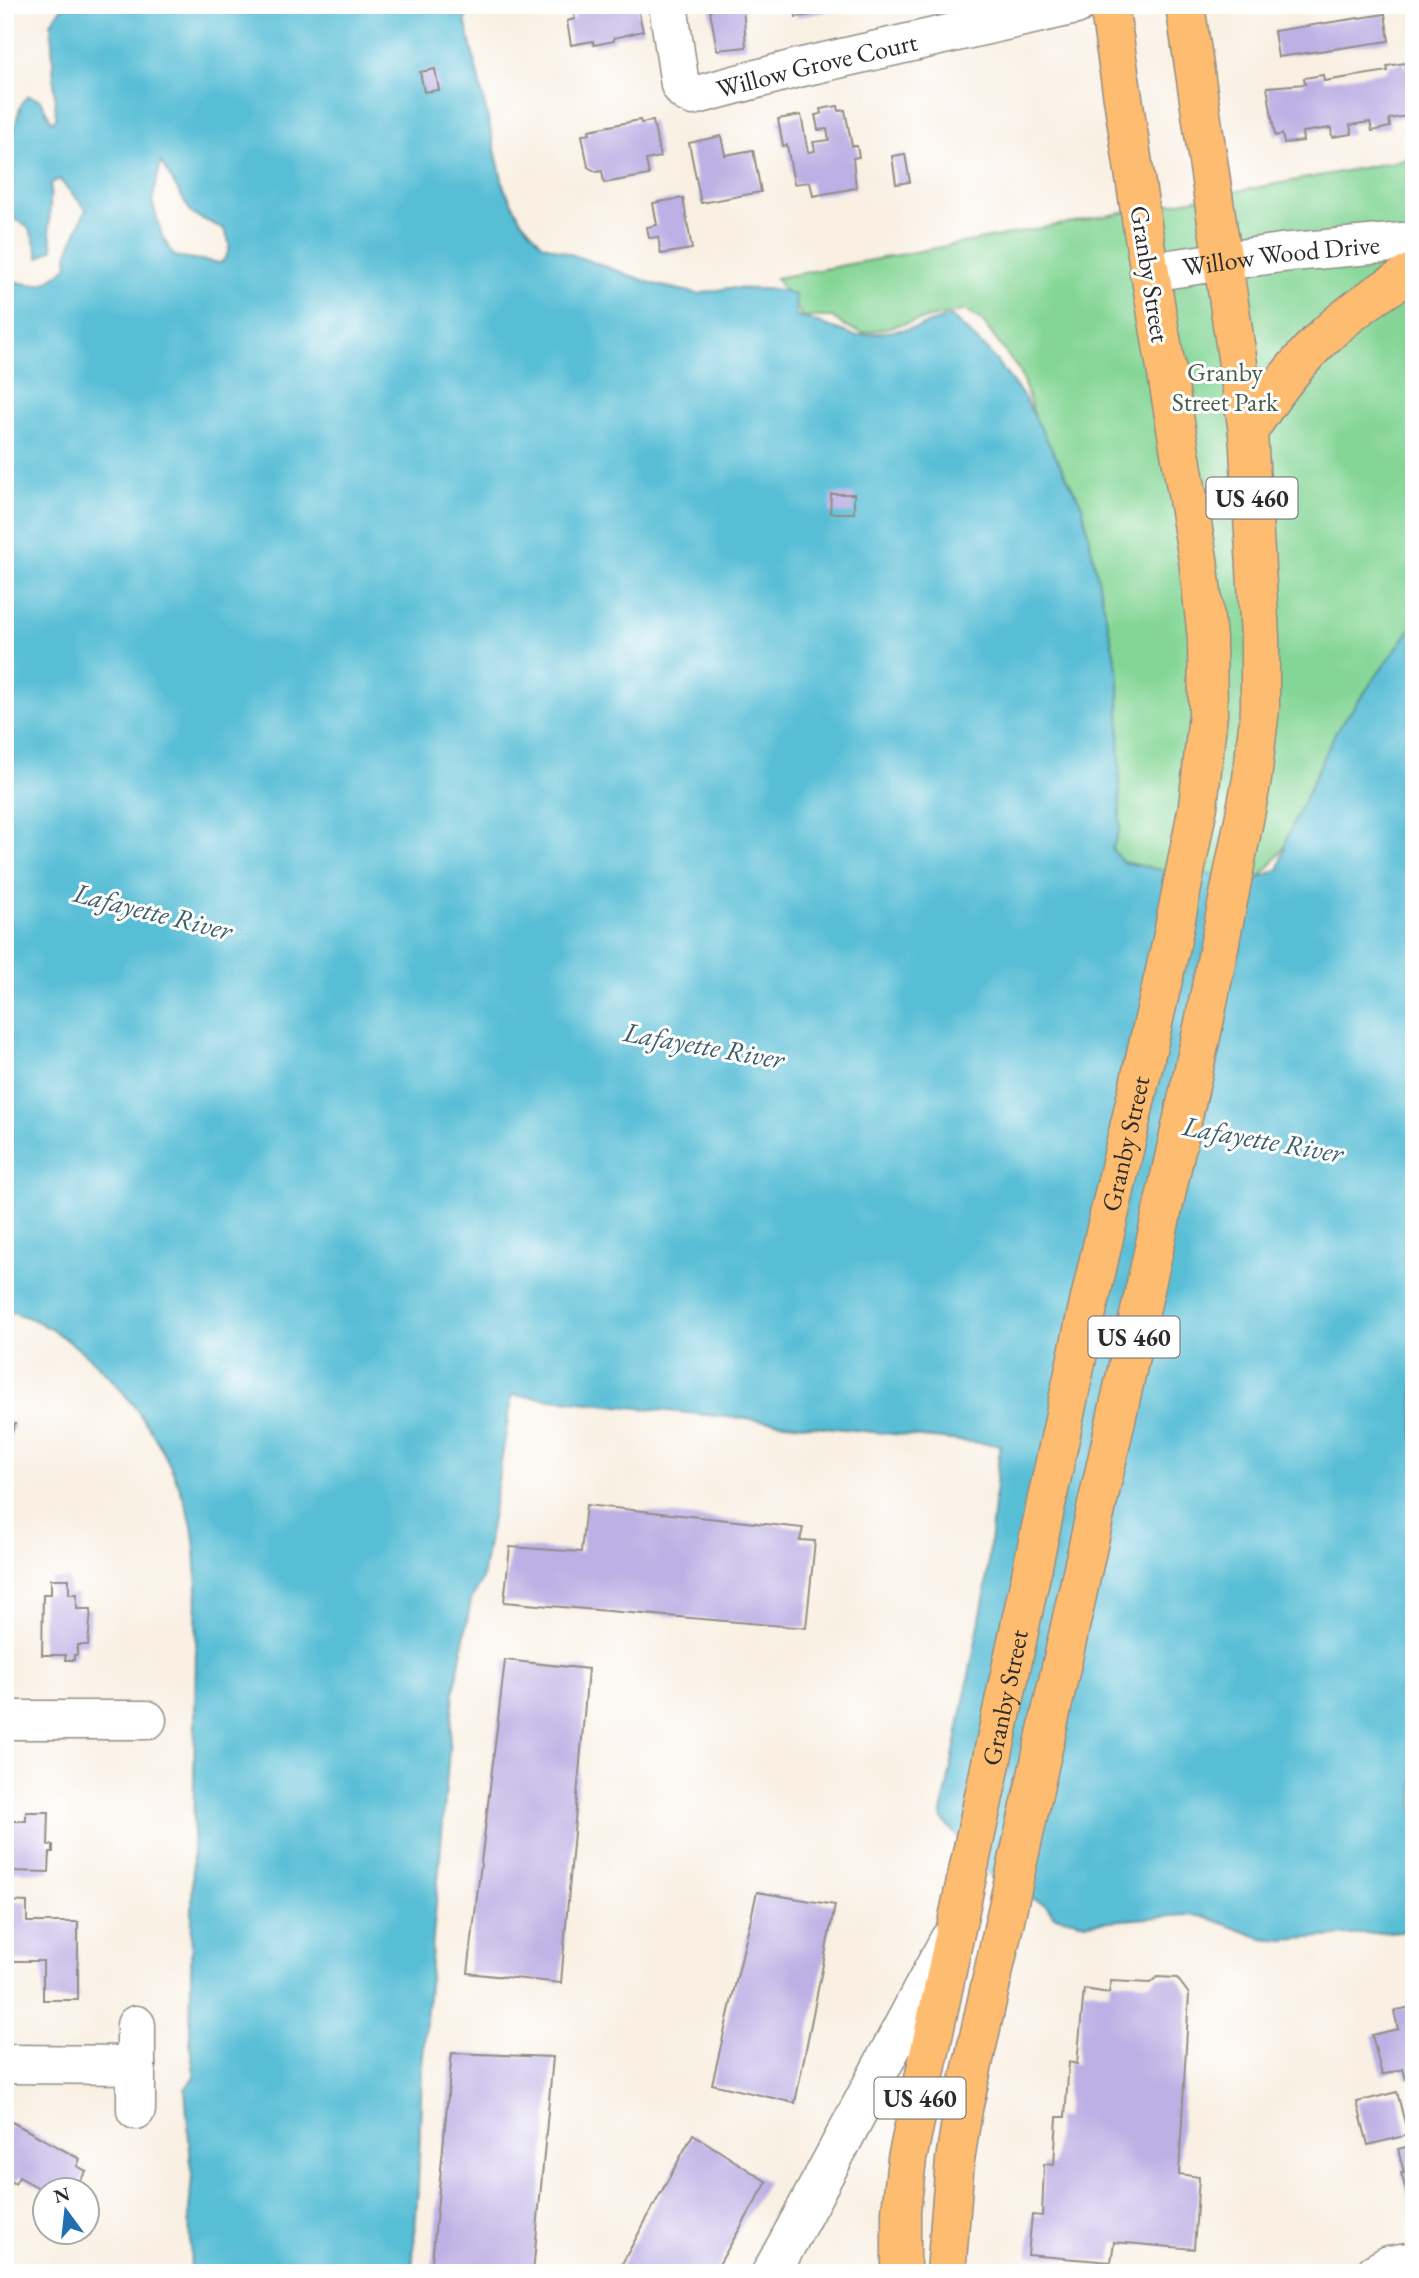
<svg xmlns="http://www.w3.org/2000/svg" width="1419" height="2278" font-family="'EB Garamond',serif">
  <rect width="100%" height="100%" fill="#fff"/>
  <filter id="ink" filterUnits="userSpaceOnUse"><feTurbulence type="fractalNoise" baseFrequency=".0143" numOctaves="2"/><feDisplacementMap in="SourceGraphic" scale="14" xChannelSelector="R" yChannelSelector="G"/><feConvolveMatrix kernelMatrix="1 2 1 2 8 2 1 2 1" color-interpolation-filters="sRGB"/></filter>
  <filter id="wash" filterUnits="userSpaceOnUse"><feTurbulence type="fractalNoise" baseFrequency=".00686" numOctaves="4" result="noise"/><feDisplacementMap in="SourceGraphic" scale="28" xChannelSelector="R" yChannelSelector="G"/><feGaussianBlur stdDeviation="1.57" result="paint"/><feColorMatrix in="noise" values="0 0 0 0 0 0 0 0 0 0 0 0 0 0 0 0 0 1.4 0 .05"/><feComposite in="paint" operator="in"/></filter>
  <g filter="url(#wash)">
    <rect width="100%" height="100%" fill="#f9f0e3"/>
    <path fill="#85d696" stroke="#588060" stroke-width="2" d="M 1414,158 L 1414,651 L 1276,859 L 1231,910 L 1096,854 L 1074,534 L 1020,372 L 982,321 L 966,310 L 863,333 L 844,326 L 833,317 L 803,317 L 776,278 Z"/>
    <path fill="#58bed6" stroke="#427480" stroke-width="2" fill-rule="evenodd" d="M 66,5 L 471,5 L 465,20 L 504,188 L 521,220 L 542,244 L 657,285 L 699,294 L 728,288 L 783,290 L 795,295 L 796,315 L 856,336 L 915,328 L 951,316 L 989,352 L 1024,397 L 1082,505 L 1119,676 L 1120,829 L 1112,849 L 1123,862 L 1161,870 L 1257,879 L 1279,869 L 1288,835 L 1335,733 L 1414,624 L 1414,1930 L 1283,1940 L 1261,1938 L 1206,1917 L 1186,1915 L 1085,1923 L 1054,1916 L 1046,1905 L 994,1879 L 941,1818 L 985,1594 L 1000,1445 L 512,1395 L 482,1579 L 471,1600 L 454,1692 L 422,2067 L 418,2187 L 412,2273 L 191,2273 L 189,2211 L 192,2176 L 185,2089 L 195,2077 L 190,2047 L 197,1582 C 195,1561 196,1538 190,1518 C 167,1439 113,1363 40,1323 C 30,1317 17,1314 5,1310 L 5,279 C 38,287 42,289 68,266 L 67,255 L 86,209 L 59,179 L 51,184 L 49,228 L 53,249 L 39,258 C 33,238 33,224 11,218 C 0,183 11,136 22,102 L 28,96 L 40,100 L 52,122 L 56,118 L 51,23 L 60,10 ZM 161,162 L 192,214 L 224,229 C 231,243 232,251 221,263 L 174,256 L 162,236 L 152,201 Z"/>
    <g id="blocks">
      <g fill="#bdb0e4">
        <path d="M 583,5 L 637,5 L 643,31 L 614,38 L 614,41 L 594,45 L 593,41 L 571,45 L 567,21 L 575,19 L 573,9 L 584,7 Z"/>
        <path d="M 709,5 L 743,5 L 746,47 L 717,50 Z"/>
        <path d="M 795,5 L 825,5 L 826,12 L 796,17 Z"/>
        <path d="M 1385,14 L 1389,41 L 1278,57 L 1274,31 Z"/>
        <path d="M 1405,63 L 1405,68 L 1414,67 L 1414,115 L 1389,119 L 1390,127 L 1372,131 L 1370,122 L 1350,125 L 1352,134 L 1332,137 L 1331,128 L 1302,132 L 1303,141 L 1284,143 L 1282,134 L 1275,136 L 1267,87 L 1305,84 L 1304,78 L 1323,75 L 1324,81 L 1388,71 L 1387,66 Z"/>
        <path d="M 435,69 L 439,90 L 424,92 L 420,72 Z"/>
        <path d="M 838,106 L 839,111 L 845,110 L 852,146 L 857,146 L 859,157 L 853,158 L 856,188 L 813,196 L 810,182 L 794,184 L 787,145 L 783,146 L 778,119 L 801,115 L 808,152 L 815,151 L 813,142 L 829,140 L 827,129 L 818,130 L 815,115 L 821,114 L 820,109 Z"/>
        <path d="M 640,120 L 641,123 L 653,121 L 660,157 L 646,160 L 649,175 L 604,183 L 602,171 L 597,172 L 588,167 L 582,135 L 590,134 L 589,130 Z"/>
        <path d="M 721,136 L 725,155 L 753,150 L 761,192 L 701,203 L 689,143 Z"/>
        <path d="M 905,154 L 910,182 L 896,184 L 892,156 Z"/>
        <path d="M 683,198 L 692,249 L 661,254 L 658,237 L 649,238 L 647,227 L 657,225 L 653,203 Z"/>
        <path d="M 831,494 L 854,494 L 854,513 L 830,513 Z"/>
        <path d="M 5,1421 L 15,1424 L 5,1448 Z"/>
        <path d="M 586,1505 L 803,1528 L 800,1540 L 815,1541 L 806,1628 L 504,1602 L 510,1547 L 581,1552 Z"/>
        <path d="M 51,1579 L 69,1579 L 69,1594 L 77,1594 L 77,1609 L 91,1609 L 88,1645 L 77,1645 L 77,1655 L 74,1655 L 74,1660 L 65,1660 L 66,1655 L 42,1655 L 43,1594 L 51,1594 Z"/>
        <path d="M 505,1660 L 588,1669 L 561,1983 L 468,1973 Z"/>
        <path d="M 26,1812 L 49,1812 L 48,1845 L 53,1845 L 53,1852 L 50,1852 L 49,1872 L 6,1871 L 5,1847 L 7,1836 L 10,1836 L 11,1821 L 26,1821 Z"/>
        <path d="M 757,1892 L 835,1905 L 795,2103 L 712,2084 Z"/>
        <path d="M 5,1901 L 27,1902 L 27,1922 L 78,1922 L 78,2000 L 43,2000 L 43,1961 L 5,1961 Z"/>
        <path d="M 1157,1977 L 1177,1978 L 1189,1994 L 1179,2174 L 1199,2177 L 1194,2249 L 1114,2242 L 1111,2262 L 1028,2255 L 1032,2215 L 1042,2216 L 1044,2164 L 1054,2165 L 1057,2117 L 1065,2117 L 1069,2062 L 1077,2064 L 1084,1989 L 1109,1993 L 1111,1981 L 1150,1983 Z"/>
        <path d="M 1414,2006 L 1414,2082 L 1411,2083 L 1410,2078 L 1406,2079 L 1403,2069 L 1382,2075 L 1372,2035 L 1398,2029 L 1394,2011 Z"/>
        <path d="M 452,2053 L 553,2057 L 533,2273 L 431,2273 Z"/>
        <path d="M 1397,2092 L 1408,2135 L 1368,2145 L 1357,2102 Z"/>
        <path d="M 12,2122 L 80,2159 L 77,2166 L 86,2171 L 74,2190 L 46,2192 L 19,2177 L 15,2184 L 5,2179 L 9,2170 L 5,2168 L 5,2127 L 9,2129 Z"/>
        <path d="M 693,2134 L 767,2182 L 714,2273 L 617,2273 Z"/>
        <path d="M 1414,2145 L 1414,2213 L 1413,2213 L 1401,2173 L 1404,2173 L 1398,2149 Z"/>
      </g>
    </g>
  </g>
  <g filter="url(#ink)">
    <use href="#blocks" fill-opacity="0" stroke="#928e87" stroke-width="2"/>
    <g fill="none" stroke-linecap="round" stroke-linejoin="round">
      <defs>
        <g id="minor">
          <path id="s1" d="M 668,5 L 680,85 L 685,92 L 693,96 L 798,68 L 1076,5"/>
          <path id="s2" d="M 1149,272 L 1281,253 L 1414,241"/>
          <path d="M 5,1720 L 147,1720"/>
          <path d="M 136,2025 L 136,2110"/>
          <path d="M 5,2064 L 136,2065"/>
          <path d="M 771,2273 C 832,2163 889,2051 949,1940"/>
          <path d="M 1375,2273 L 1389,2265 L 1414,2261"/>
        </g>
        <g id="major">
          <path d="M 1248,432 C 1294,360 1338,314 1414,272"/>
          <path id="s3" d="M 901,2273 L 901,2211 L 907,2159 L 1084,1325 L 1170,949 L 1198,806 L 1208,714 L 1207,638 L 1198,559 L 1143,231 L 1109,5"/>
          <path d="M 946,2273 L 955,2160 L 963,2109 L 1204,1023 L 1252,779 L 1260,708 L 1260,636 L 1248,432 L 1185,5"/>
        </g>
      </defs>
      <use href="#minor" stroke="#928e87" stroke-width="41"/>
      <use href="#major" stroke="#928e87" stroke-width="41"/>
      <use href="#minor" stroke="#fff" stroke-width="38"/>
      <use href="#major" stroke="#fdbc6f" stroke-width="38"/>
    </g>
  </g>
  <g text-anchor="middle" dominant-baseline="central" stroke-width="6" stroke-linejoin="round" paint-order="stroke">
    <g fill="#fff" stroke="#6b6b6b" stroke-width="2">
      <rect x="1206.5" y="477.5" width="91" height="41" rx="5"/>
      <rect x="1088.5" y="1316.5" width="91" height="41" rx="5"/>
      <rect x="874.5" y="2077.5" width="91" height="41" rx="5"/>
    </g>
    <g font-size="24" font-weight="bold" fill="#2b2b2b">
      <text x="1252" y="498">US 460</text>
      <text x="1134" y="1337">US 460</text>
      <text x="920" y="2098">US 460</text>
    </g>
    <g font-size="26" fill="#2b2b2b" stroke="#fff">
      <text stroke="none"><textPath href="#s1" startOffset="226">Willow Grove Court</textPath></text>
      <text stroke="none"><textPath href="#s2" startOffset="133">Willow Wood Drive</textPath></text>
      <text transform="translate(1150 274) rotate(81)">Granby Street</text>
      <text stroke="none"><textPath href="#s3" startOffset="1153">Granby Street</textPath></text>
      <text stroke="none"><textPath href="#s3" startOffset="586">Granby Street</textPath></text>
    </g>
    <g font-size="26" fill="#465e4b" stroke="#fff">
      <text x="1225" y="372">Granby<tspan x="1225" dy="30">Street Park</tspan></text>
    </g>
    <g font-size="28" font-style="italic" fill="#3b5e67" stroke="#fff">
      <text transform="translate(153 911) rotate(14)">Lafayette River</text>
      <text transform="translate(704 1045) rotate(10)">Lafayette River</text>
      <text transform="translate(1263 1139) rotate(10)">Lafayette River</text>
    </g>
  </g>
  <rect width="1419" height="2278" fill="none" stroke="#fff" stroke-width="28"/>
  <g transform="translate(66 2211) rotate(345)"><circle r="33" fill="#ffffff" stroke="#aaaaaa" stroke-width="2"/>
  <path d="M0-5L12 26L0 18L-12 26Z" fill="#1f6fb2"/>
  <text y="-10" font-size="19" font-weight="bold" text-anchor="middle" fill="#2b2b2b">N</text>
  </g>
</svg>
